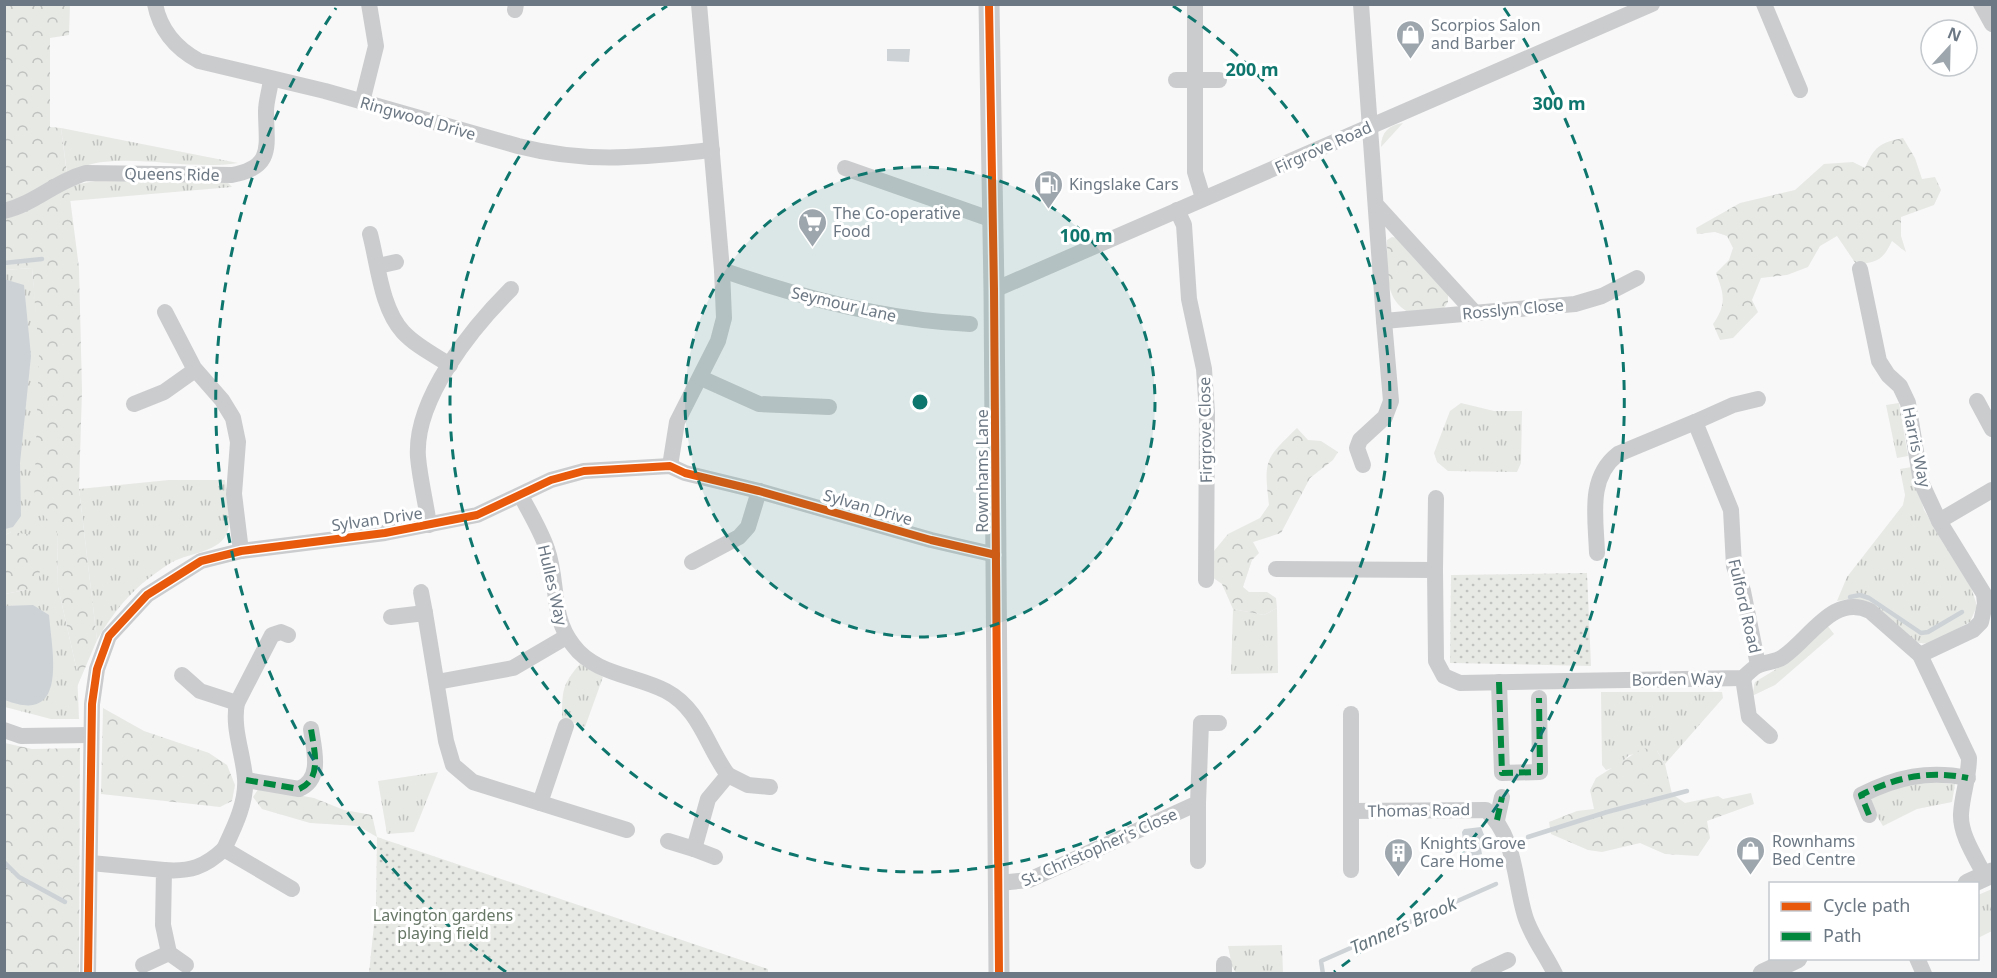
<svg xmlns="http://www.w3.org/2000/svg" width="1997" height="978" font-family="'Noto Sans',sans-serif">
  <defs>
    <pattern id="grass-tufts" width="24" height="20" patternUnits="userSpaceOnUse" patternTransform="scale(1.5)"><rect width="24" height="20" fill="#e7e9e5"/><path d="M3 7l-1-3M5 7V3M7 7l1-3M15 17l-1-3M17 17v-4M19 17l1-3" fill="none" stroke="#bfc2bf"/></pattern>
    <pattern id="forest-crowns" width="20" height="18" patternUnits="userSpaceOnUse" patternTransform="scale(1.5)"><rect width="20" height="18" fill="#e7e9e5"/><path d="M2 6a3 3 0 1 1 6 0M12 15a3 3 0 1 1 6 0" fill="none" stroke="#bfc2bf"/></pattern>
    <pattern id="park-dots" width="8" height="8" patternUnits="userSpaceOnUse" patternTransform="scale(1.5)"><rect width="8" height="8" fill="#e7e9e5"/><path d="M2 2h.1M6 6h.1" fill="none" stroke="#bfc2bf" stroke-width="1.8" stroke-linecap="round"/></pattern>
  </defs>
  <rect width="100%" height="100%" fill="#f8f8f8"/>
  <g fill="url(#grass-tufts)">
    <path d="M 1403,123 L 1381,147 C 1381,132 1389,125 1403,123 Z"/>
    <path d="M 61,128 L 238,163 C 193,170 148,157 103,162 C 91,163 78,169 67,173 Z"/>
    <path d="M 95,181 L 226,181 L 232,187 L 70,201 L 68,186 Z"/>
    <path d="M 32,268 L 57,529 L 58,587 L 77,671 L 79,719 L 51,719 L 5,707 L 5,594 L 25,590 L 11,532 L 5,535 L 5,270 Z"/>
    <path d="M 1461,403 L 1494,411 L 1522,411 L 1521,463 L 1517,472 L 1448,471 L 1437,462 L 1434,453 L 1450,411 Z"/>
    <path d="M 1899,403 L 1908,456 L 1897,458 L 1886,405 Z"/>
    <path d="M 1912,467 L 1924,510 L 1971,587 L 1977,606 L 1970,622 C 1957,628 1942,640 1928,643 C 1899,649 1885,589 1837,601 L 1847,577 L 1903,505 L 1905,495 L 1900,469 Z"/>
    <path d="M 169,480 L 225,480 C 227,497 234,519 226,535 C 217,553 186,553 169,564 C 135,586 118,605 97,640 L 79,489 Z"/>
    <path d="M 1277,608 L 1278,673 L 1231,674 L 1233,609 L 1264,615 Z"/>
    <path d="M 1827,625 L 1834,634 L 1775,685 L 1752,696 L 1755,682 L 1778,668 Z"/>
    <path d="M 580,664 L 603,677 L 585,727 L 562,718 C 562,692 562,684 580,664 Z"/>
    <path d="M 1601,692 L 1722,692 L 1723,698 L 1665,764 L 1657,751 L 1629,755 L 1618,766 L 1606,770 L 1602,765 Z"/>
    <path d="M 438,772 L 414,832 L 387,834 L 378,781 Z"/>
    <path d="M 1913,781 L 1955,784 L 1952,802 L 1917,809 L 1883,826 L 1870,805 L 1873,795 Z"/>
    <path d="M 1992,889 L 1992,931 L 1978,938 L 1978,895 Z"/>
    <path d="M 1282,945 L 1283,973 L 1236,973 L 1232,966 L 1228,946 Z"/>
  </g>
  <g fill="url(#forest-crowns)">
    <path d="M 5,5 L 70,5 L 69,35 L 50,38 L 50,127 L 61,128 L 79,268 L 82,390 L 79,489 L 97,640 L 77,687 L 77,671 L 58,587 L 57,529 L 34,506 L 39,353 L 32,268 L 5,270 Z"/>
    <path d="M 1903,138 L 1915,158 L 1922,179 L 1935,177 L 1941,190 L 1934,205 L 1901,217 L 1901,236 L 1906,252 L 1892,241 C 1883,260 1877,263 1856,264 L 1837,236 L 1820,246 L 1808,267 L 1787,275 L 1761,278 L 1752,300 L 1758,312 L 1733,338 L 1720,340 L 1713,324 C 1727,304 1724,294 1716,273 L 1729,260 L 1733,248 L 1727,236 L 1715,232 L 1697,234 L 1696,228 L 1740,203 L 1795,190 L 1824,164 L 1853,162 L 1865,168 C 1875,146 1879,143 1903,138 Z"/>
    <path d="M 1392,237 L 1398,238 L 1448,292 L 1448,302 L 1443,310 L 1412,314 C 1382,301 1388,269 1387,240 Z"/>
    <path d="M 1297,428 L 1308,440 L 1321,441 L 1338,452 L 1333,460 L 1310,478 L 1281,533 L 1253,542 L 1259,553 L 1252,560 L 1243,587 L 1249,592 L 1267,592 L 1276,598 L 1277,608 L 1264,615 L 1233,609 L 1222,584 L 1212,577 L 1214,551 L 1228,534 L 1260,518 L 1269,505 C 1264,460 1264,460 1297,428 Z"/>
    <path d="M 11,532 L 34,535 C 42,552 41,565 38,584 L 25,590 L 5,594 L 5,535 Z"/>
    <path d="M 103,708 L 144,731 L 209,753 L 227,765 L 235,785 L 232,801 L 220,807 L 101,794 Z"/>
    <path d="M 5,743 L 32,749 L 80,748 L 79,973 L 5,973 Z"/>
    <path d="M 1643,748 L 1657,751 L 1665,764 L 1672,794 L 1685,803 L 1718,796 L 1723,799 L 1751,793 L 1754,804 L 1707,821 L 1710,838 L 1698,856 L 1665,854 L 1640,843 L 1602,852 L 1588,850 L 1551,834 L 1549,822 L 1577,811 L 1594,809 L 1590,790 L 1596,778 Z"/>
    <path d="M 259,788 L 314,798 L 344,810 L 372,815 L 377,837 L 358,826 L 310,823 L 262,809 L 253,797 Z"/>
  </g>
  <g fill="url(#park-dots)">
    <path d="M 1587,573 L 1591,666 L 1450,663 L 1451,575 Z"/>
    <path d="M 377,837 L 768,969 L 768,973 L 369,973 L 376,905 Z"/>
  </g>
  <g fill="#cdd2d6">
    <path d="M 887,49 L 910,49 L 909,62 L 887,61 Z"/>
    <path d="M 4,279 L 24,285 L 31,356 L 20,463 L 21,516 L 13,527 L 5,529 Z"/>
    <path d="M 33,605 L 49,615 C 52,652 69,726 5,700 L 5,606 Z"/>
    <path d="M 1481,827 L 1486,840 L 1481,849 L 1482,854 L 1465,858 L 1462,832 L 1464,829 Z"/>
  </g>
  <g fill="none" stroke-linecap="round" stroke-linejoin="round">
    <g stroke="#cdd2d6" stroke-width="4.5">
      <path d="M 4,263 L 42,259"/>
      <path d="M 1850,597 L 1860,595 L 1869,598 L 1921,633 L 1928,632 L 1962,612"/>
      <path d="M 1528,837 L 1607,812 L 1687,791"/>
      <path d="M 4,862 L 19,877 L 65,902"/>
      <path d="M 1323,974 L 1321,961 L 1496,884"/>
    </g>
    <g stroke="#cbccce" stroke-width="16">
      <path d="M 155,4 C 160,30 177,49 199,61 L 325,91 L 518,146 C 588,164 642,157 712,150"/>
      <path d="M 1195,4 L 1195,172 L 1203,198"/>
      <path d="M 1361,4 L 1384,321 L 1575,304 L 1602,296 L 1637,278"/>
      <path d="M 1764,4 L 1800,90"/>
      <path d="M 1981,4 L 1992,24"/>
      <path d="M 515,10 L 516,4"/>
      <path d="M 1176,80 L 1219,80"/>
      <path d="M 362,102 L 376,46 L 369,4"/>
      <path d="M 845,168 L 993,220"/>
      <path d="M 1378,207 L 1474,312"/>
      <path d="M 1177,210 L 1184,225 L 1189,299 L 1204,369 L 1207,413 L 1206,580"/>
      <path d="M 4,211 C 34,204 56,181 86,173 L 232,175 C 275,167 266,145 266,111 C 266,101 270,90 271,79"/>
      <path d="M 370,234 C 378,264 381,308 403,332 C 416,346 434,355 450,365"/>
      <path d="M 378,266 L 396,262"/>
      <path d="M 1860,269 L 1879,361 L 1888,375 L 1900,386 L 1908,403 L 1921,482 L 1939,521 L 1984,594 L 1985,604 L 1981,622 L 1973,630 L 1920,655"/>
      <path d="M 722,270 C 802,298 885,320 970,324"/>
      <path d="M 994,290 L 1652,4"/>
      <path d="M 165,312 L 194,368 L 222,400 L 233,418 L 238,442 L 234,494 L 241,551"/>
      <path d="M 701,378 L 759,404 L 829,407"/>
      <path d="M 1977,401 L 1992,429"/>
      <path d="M 134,404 L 164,392 L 195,370"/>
      <path d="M 1695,422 L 1733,405 L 1758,399"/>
      <path d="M 1363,465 L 1357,448 L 1360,440 L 1385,417 L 1391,401 L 1384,321"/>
      <path d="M 670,466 L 677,422 L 718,341 L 724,318 L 722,270 L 699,4"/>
      <path d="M 521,496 C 530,513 541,531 547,549 C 559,582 550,616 573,645 C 595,675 636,675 666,691 C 700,709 707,747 728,775 L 708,799 L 694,849 L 668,841"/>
      <path d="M 1939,521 L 1992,490"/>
      <path d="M 429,525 C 426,503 420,480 418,457 C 414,399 472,328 511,289"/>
      <path d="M 1597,553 C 1596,518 1587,478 1618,454 L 1695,422 L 1731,510 L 1734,566 L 1743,591 L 1758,665"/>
      <path d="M 692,562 L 739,537 L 748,527 L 759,491"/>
      <path d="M 1276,569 L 1435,570 L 1436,661 L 1444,676 L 1460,683 L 1743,678 C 1747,674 1752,669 1757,666 C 1765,661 1775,663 1783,657 C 1810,639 1833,593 1870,611 L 1920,655 L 1969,758 C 1969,777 1962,795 1961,814 C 1960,835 1976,858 1985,876"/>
      <path d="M 1435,570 L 1436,498"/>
      <path d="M 421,592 L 425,613"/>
      <path d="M 391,617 L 425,613 L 446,741 L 453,765 L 473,782 L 627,830"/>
      <path d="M 182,675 L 200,691 L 237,703"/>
      <path d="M 1743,678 L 1749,717 L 1770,736"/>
      <path d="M 437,682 L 513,668 L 566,637"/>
      <path d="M 1499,682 L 1502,773 L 1540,772 L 1539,698"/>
      <path d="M 4,730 L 21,736 L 91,735"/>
      <path d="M 728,775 L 748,785 L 770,787"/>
      <path d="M 246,780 L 299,789 C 323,779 314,750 311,729"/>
      <path d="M 540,803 L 566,726"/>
      <path d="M 1351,811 L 1486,810 C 1516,837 1514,880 1525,916 C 1531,936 1546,955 1555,974"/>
      <path d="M 1869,815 L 1861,795 C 1897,777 1928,770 1968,778"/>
      <path d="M 1497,820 L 1502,797"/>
      <path d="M 224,849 C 234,828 247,802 245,778 C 243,753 232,728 237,703 L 272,635 L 281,632 L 288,635"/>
      <path d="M 694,849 L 715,857"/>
      <path d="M 1198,861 L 1198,803"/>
      <path d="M 91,863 L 164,870 L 163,925 L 169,953 L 186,965"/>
      <path d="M 164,870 C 190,872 205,867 224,849 L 292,889"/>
      <path d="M 1351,870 L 1351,714"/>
      <path d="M 999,883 L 1029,880 L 1198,803 L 1201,723 L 1219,723"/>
      <path d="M 1917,958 L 1924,974"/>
      <path d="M 1224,964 L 1224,974"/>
      <path d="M 143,965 L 169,953"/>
      <path d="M 88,974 L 92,704 L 97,669 L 109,636 L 147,595 L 201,561 L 241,551 L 385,533 L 477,515 L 551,480 L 584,471 L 670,466 L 685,473 L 759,491 L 931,540 L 996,555"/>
      <path d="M 1478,974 L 1508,960"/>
    </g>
    <g stroke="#cbccce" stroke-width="21">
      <path d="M 989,4 L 994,290 L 999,974"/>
      <path d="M 1968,884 L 1992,873"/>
      <path d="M 1763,974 L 1797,958"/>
    </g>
    <g stroke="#00873e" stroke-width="6" stroke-dasharray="12 6" stroke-linecap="butt">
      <path d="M 1499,682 L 1502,773 L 1540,772 L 1539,698"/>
      <path d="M 246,780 L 299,789 C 323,779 314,750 311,729"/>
      <path d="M 1869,815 L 1861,795 C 1897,777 1928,770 1968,778"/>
      <path d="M 1497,820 L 1502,797"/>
    </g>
    <defs>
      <g id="cycleway">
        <path d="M 989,4 L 994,290 L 999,974"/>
        <path d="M 88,974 L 92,704 L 97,669 L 109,636 L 147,595 L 201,561 L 241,551 L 385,533 L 477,515 L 551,480 L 584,471 L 670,466 L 685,473 L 759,491 L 931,540 L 996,555"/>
      </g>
    </defs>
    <use href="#cycleway" stroke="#fff" stroke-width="11"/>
    <use href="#cycleway" stroke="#e8590c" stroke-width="8"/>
  </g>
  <circle cx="920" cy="402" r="235" fill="#0f766e" fill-opacity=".12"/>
  <g fill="none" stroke="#0f766e" stroke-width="3" stroke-dasharray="10 8">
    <circle cx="920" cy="402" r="235"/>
    <path d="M1173 6A470 470 0 1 1 667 6"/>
    <path d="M506 972A705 705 0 0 1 336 8M1504 8A705 705 0 0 1 1334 972"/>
  </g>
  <defs>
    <symbol id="shop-pin" viewBox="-11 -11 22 30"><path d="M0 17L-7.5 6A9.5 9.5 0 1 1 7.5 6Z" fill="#9da5ad" stroke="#fff"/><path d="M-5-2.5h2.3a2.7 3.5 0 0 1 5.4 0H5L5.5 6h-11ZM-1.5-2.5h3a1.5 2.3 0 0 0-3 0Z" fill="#fff"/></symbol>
    <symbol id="fuel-pin" viewBox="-11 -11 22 30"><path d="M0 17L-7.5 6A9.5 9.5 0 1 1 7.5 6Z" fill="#9da5ad" stroke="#fff"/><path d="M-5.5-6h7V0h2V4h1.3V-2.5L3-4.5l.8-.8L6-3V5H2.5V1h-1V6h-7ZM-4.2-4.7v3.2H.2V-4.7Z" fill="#fff"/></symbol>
    <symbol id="supermarket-pin" viewBox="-11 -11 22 30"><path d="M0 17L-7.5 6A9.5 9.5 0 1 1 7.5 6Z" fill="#9da5ad" stroke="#fff"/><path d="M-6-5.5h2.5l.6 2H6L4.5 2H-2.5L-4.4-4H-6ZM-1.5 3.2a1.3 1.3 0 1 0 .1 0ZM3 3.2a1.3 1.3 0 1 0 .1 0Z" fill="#fff"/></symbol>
    <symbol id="building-pin" viewBox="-11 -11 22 30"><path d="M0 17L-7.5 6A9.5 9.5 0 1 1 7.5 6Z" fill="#9da5ad" stroke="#fff"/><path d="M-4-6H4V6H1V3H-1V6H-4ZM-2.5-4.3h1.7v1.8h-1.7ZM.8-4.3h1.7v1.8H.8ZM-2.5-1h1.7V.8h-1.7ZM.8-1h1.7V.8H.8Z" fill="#fff"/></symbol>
  </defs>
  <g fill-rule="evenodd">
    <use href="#shop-pin" x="1394" y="18" width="33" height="45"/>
    <use href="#fuel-pin" x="1032" y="168" width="33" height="45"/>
    <use href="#supermarket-pin" x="796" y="206" width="33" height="45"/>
    <use href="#shop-pin" x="1734" y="834" width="33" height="45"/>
    <use href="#building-pin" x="1382" y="836" width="33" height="45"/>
  </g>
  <g text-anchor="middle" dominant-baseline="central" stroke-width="6" stroke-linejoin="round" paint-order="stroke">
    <g font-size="16" fill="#6c7884" stroke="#fff" text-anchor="start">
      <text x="1431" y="25">Scorpios Salon<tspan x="1431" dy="18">and Barber</tspan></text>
      <text x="1069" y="184">Kingslake Cars</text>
      <text x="833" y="213">The Co-operative<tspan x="833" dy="18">Food</tspan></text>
      <text x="1772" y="841">Rownhams<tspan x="1772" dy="18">Bed Centre</tspan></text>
      <text x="1420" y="843">Knights Grove<tspan x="1420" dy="18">Care Home</tspan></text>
    </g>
    <g font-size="16" fill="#6c7884" stroke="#fff">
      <text transform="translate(418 118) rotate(16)">Ringwood Drive</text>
      <text transform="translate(1323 147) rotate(-24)">Firgrove Road</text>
      <text transform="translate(172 174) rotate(1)">Queens Ride</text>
      <text transform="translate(844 304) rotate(13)">Seymour Lane</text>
      <text transform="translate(1513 309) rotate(-5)">Rosslyn Close</text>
      <text transform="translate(1205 430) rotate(-91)">Firgrove Close</text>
      <text transform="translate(1917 447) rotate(78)">Harris Way</text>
      <text transform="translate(982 471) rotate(-90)">Rownhams Lane</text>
      <text transform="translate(868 507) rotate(16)">Sylvan Drive</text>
      <text transform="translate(377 519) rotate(-8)">Sylvan Drive</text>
      <text transform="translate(553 585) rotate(77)">Hulles Way</text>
      <text transform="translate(1745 606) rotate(77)">Fulford Road</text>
      <text transform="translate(1677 679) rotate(-1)">Borden Way</text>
      <text transform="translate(1419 810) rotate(-1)">Thomas Road</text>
      <text transform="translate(1099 847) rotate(-24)">St. Christopher's Close</text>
    </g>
    <g font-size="16" fill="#677766" stroke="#fff">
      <text x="443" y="915">Lavington gardens<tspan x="443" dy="18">playing field</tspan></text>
    </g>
    <g font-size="18" font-style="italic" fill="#67777f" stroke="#fff">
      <text transform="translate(1403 925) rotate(-24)">Tanners Brook</text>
    </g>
  </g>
  <circle cx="920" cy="402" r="9" fill="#0f766e" stroke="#fff" stroke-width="3"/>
  <g font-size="18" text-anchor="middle" font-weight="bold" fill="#0f766e" stroke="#fff" stroke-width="6" stroke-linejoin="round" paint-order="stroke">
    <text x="1252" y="76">200 m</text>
    <text x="1559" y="110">300 m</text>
    <text x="1086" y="242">100 m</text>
  </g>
  <rect width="1997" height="978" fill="none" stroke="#6c7884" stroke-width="12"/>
  <rect x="1769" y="882" width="210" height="78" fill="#ffffff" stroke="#c4c9ce" stroke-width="1.5"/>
  <rect x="1781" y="902" width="30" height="9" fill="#e8590c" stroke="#c4c9ce" stroke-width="1.5"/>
  <text x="1823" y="912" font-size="18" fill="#6c7884">Cycle path</text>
  <rect x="1781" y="932" width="30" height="9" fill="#00873e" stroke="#c4c9ce" stroke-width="1.5"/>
  <text x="1823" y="942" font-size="18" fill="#6c7884">Path</text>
  <g transform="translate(1949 48) rotate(22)"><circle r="28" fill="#ffffff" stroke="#c4c9ce" stroke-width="1.5"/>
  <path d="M0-4.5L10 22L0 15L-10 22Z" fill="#9da5ad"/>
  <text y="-9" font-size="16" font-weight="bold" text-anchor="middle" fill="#6c7884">N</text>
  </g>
</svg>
